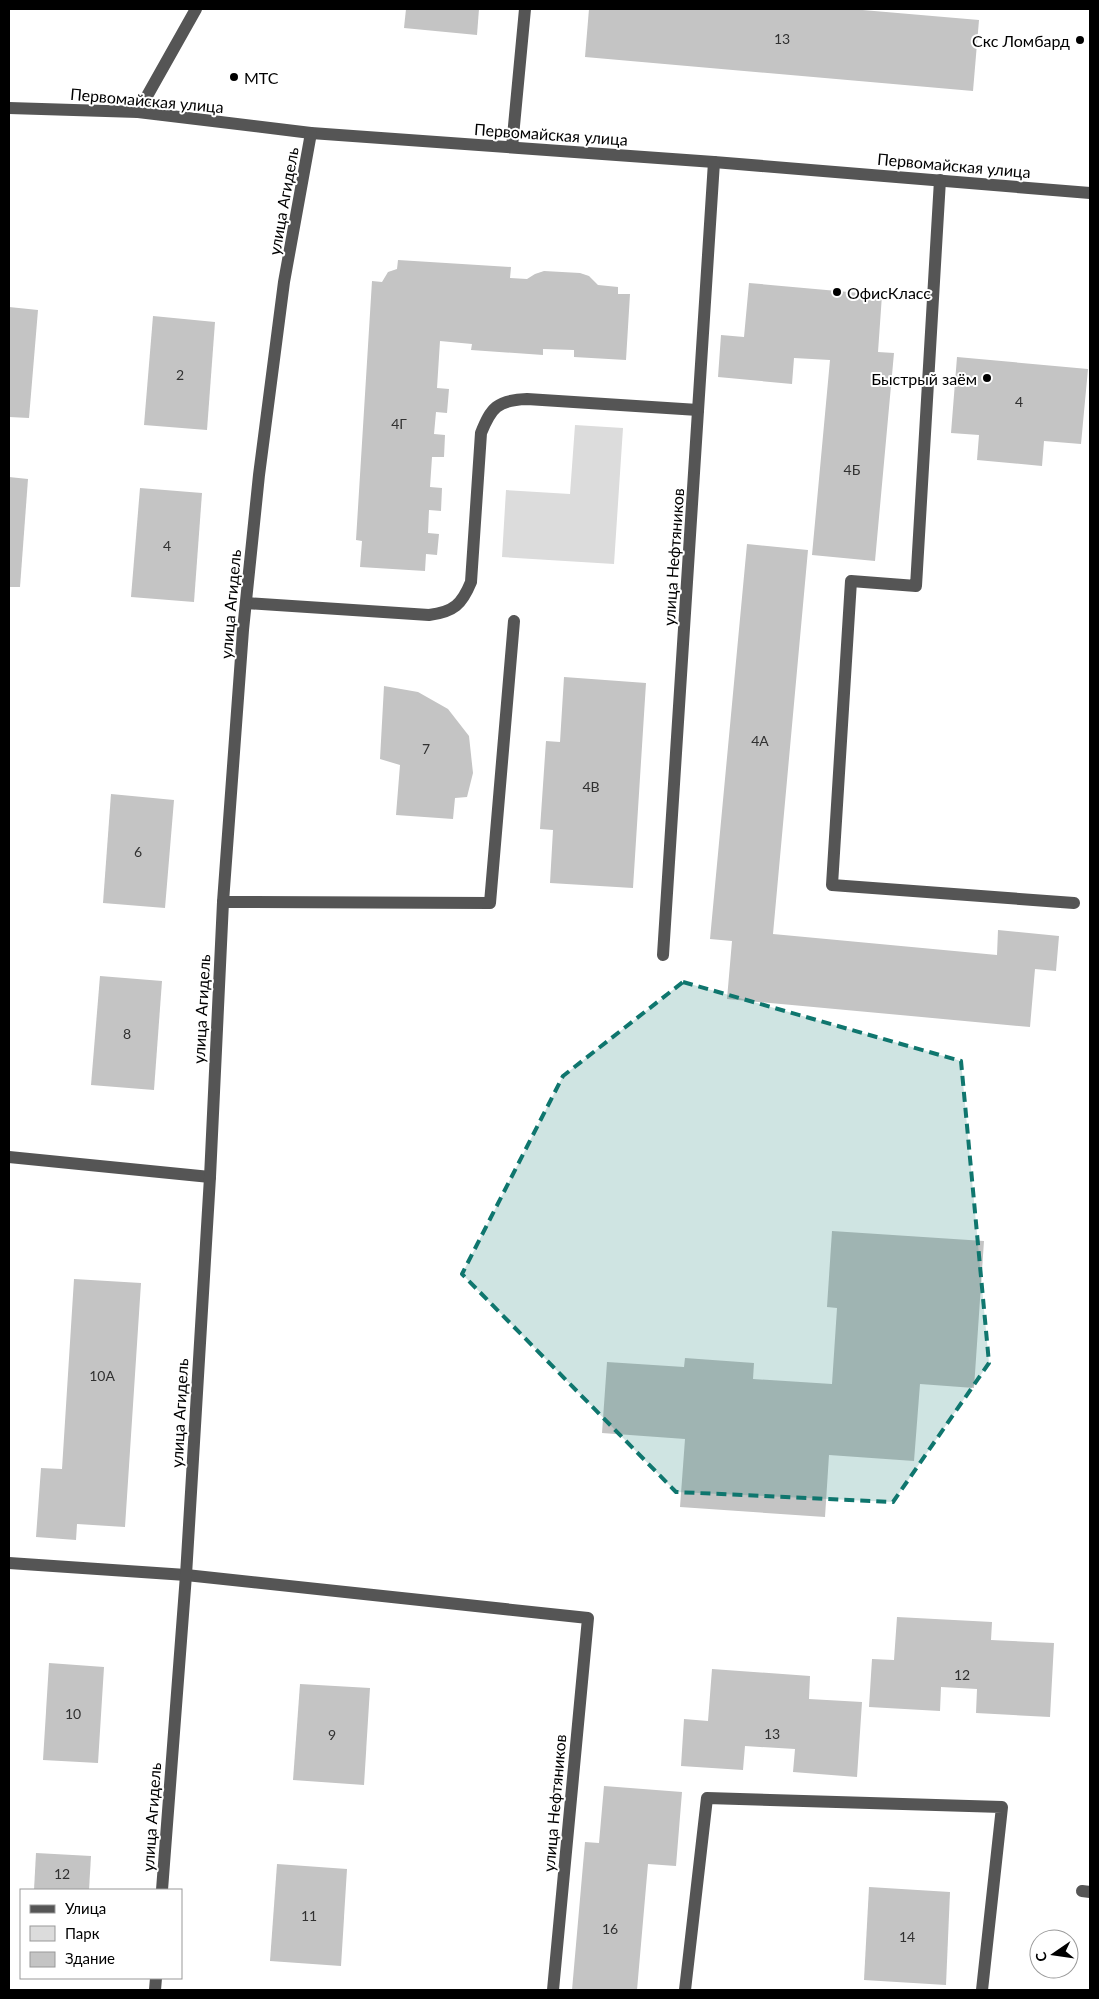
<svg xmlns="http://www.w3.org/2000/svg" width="1099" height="1999" font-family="Lato,sans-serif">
  <rect width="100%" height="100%" fill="#fff"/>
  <path fill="#dcdcdc" d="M 575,425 L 623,428 L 614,564 L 502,557 L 506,490 L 570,494 Z"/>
  <g fill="#c4c4c4">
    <path d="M 406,9 L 479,9 L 477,35 L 404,28 Z"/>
    <path d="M 589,9 L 851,9 L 979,20 L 973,91 L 585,57 Z"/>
    <path d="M 398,260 L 511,267 L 510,278 L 527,279 L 535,274 L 544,271 L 580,273 L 589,276 L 598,285 L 618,287 L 618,294 L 630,294 L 626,360 L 574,357 L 574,350 L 543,349 L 543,355 L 471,350 L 472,344 L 440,341 L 437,388 L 449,389 L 447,413 L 436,412 L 434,434 L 445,435 L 444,457 L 432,457 L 430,487 L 442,488 L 441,511 L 429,510 L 428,533 L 439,534 L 437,555 L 426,554 L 425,571 L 360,567 L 362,541 L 356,540 L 372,281 L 382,282 L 388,272 L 397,269 Z"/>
    <path d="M 749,283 L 882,295 L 878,352 L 894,353 L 875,561 L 812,555 L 830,360 L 794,358 L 792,384 L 718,377 L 721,335 L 744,337 Z"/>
    <path d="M 9,307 L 38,310 L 29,418 L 9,417 Z"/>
    <path d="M 153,316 L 215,322 L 207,430 L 144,425 Z"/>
    <path d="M 957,357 L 1088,369 L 1081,444 L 1044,441 L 1042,466 L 977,460 L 979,435 L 951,433 Z"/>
    <path d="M 9,477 L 28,479 L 20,587 L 9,587 Z"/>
    <path d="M 140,488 L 202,493 L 194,602 L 131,597 Z"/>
    <path d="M 747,544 L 808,550 L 773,934 L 997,955 L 998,930 L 1059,936 L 1056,971 L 1035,969 L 1030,1027 L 727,999 L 732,941 L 710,939 Z"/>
    <path d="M 564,677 L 646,683 L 633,888 L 550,883 L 553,830 L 540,829 L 546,741 L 560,742 Z"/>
    <path d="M 384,686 L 418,692 L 448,709 L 469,736 L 473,773 L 467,797 L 455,798 L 453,819 L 396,815 L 400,765 L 380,759 Z"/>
    <path d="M 111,794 L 174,800 L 165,908 L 103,903 Z"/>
    <path d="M 100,976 L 162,981 L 154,1090 L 91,1085 Z"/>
    <path d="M 832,1231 L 984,1241 L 974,1388 L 920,1384 L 914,1461 L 829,1455 L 825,1517 L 680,1507 L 685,1439 L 602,1433 L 607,1362 L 684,1367 L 685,1358 L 754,1363 L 753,1379 L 832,1384 L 837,1308 L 827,1307 Z"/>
    <path d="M 74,1279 L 141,1283 L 125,1527 L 77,1524 L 76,1540 L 36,1537 L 41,1468 L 62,1469 Z"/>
    <path d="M 897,1617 L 992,1622 L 991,1640 L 1054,1643 L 1050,1717 L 976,1713 L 977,1689 L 941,1687 L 940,1711 L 869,1707 L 872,1659 L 894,1660 Z"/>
    <path d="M 49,1663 L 104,1667 L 98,1763 L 43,1760 Z"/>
    <path d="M 712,1669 L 810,1676 L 809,1699 L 862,1702 L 857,1777 L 793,1772 L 795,1749 L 745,1746 L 743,1770 L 681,1766 L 684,1719 L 708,1721 Z"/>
    <path d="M 300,1684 L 370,1688 L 364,1785 L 293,1780 Z"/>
    <path d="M 604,1786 L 682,1792 L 676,1866 L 648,1864 L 637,1990 L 572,1990 L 585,1842 L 599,1843 Z"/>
    <path d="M 36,1853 L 91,1856 L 89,1890 L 34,1890 Z"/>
    <path d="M 277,1864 L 347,1869 L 341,1966 L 270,1961 Z"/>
    <path d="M 869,1887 L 950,1892 L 946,1985 L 864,1980 Z"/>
  </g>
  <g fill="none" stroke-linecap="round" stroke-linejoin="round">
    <g stroke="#555" stroke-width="12">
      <path d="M 9,108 L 138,112 L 311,133 L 714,162 L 1090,193"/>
      <path d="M 138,112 L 196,9"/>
      <path d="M 512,147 L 525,9"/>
      <path d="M 940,180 L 916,586 L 851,581 L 832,885 L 1074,903"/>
      <path d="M 246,603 L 429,615 C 454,612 462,604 471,582 L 481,433 C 491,408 497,400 527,399 L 698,410"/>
      <path d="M 223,902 L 490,903 L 514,621"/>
      <path d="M 663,955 L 714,162"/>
      <path d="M 9,1157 L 210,1177"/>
      <path d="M 9,1563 L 186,1575 L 588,1618 L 553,1990"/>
      <path d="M 162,1890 L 186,1575 L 210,1177 L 223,902 L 243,630 L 259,475 L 284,282 L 311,133"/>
      <path d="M 1082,1891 L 1090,1892"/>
      <path d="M 155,1990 L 156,1978"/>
      <path d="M 685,1990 L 707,1798 L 1002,1807 L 982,1990"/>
    </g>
  </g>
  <path fill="#0f766e" fill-opacity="0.2" stroke="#0f766e" stroke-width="4" stroke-dasharray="10 6" stroke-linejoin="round" d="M 683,982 L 961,1061 L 989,1363 L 893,1502 L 676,1492 L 462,1274 L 563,1076 Z"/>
  <g fill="#000" stroke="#fff" stroke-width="2">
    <circle cx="1080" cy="40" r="5"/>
    <circle cx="234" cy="77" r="5"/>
    <circle cx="837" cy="292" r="5"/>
    <circle cx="987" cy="378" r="5"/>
  </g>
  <g text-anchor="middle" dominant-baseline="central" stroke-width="4" stroke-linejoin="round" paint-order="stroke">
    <g font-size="14" fill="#313131">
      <text x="782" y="38">13</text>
      <text x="180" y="374">2</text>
      <text x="1019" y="401">4</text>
      <text x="399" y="423">4Г</text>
      <text x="852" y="469">4Б</text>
      <text x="167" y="545">4</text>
      <text x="760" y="740">4А</text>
      <text x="426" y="748">7</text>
      <text x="591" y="786">4В</text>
      <text x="138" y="851">6</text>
      <text x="127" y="1033">8</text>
      <text x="102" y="1375">10А</text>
      <text x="962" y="1674">12</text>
      <text x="73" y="1713">10</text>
      <text x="772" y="1733">13</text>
      <text x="332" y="1734">9</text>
      <text x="62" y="1873">12</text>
      <text x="309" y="1915">11</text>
      <text x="610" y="1928">16</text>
      <text x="907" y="1936">14</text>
    </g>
    <g font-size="16" fill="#000" stroke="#fff" text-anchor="end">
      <text x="1070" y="40">Скс Ломбард</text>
      <text x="244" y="77" text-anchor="start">МТС</text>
      <text x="847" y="292" text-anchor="start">ОфисКласс</text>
      <text x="977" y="378">Быстрый заём</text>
    </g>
    <g font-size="16" fill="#000" stroke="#fff">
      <text transform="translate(147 100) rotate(5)">Первомайская улица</text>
      <text transform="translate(551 134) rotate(4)">Первомайская улица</text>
      <text transform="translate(954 165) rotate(5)">Первомайская улица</text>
      <text transform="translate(283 201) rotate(-80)">улица Агидель</text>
      <text transform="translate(673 557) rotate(-86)">улица Нефтяников</text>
      <text transform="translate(230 604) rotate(-85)">улица Агидель</text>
      <text transform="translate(201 1009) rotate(-87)">улица Агидель</text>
      <text transform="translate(179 1413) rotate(-87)">улица Агидель</text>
      <text transform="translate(554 1803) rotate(-85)">улица Нефтяников</text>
      <text transform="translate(151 1817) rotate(-86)">улица Агидель</text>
    </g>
  </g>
  <rect width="1099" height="1999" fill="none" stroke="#000000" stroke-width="20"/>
  <rect x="20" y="1889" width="162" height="90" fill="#ffffff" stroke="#999999"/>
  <rect x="30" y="1905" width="25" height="8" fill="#555555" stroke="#999999"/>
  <text x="65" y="1914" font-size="15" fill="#000000">Улица</text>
  <rect x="30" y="1926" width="25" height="15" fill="#dcdcdc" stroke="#999999"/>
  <text x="65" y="1939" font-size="15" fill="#000000">Парк</text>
  <rect x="30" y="1952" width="25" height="15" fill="#c4c4c4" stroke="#999999"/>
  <text x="65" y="1964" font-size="15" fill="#000000">Здание</text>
  <g transform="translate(1054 1954) rotate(257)"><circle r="24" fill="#ffffff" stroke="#999999"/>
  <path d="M0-4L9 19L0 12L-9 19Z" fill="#000000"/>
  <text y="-8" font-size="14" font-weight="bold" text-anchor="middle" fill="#000000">С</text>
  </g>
</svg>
